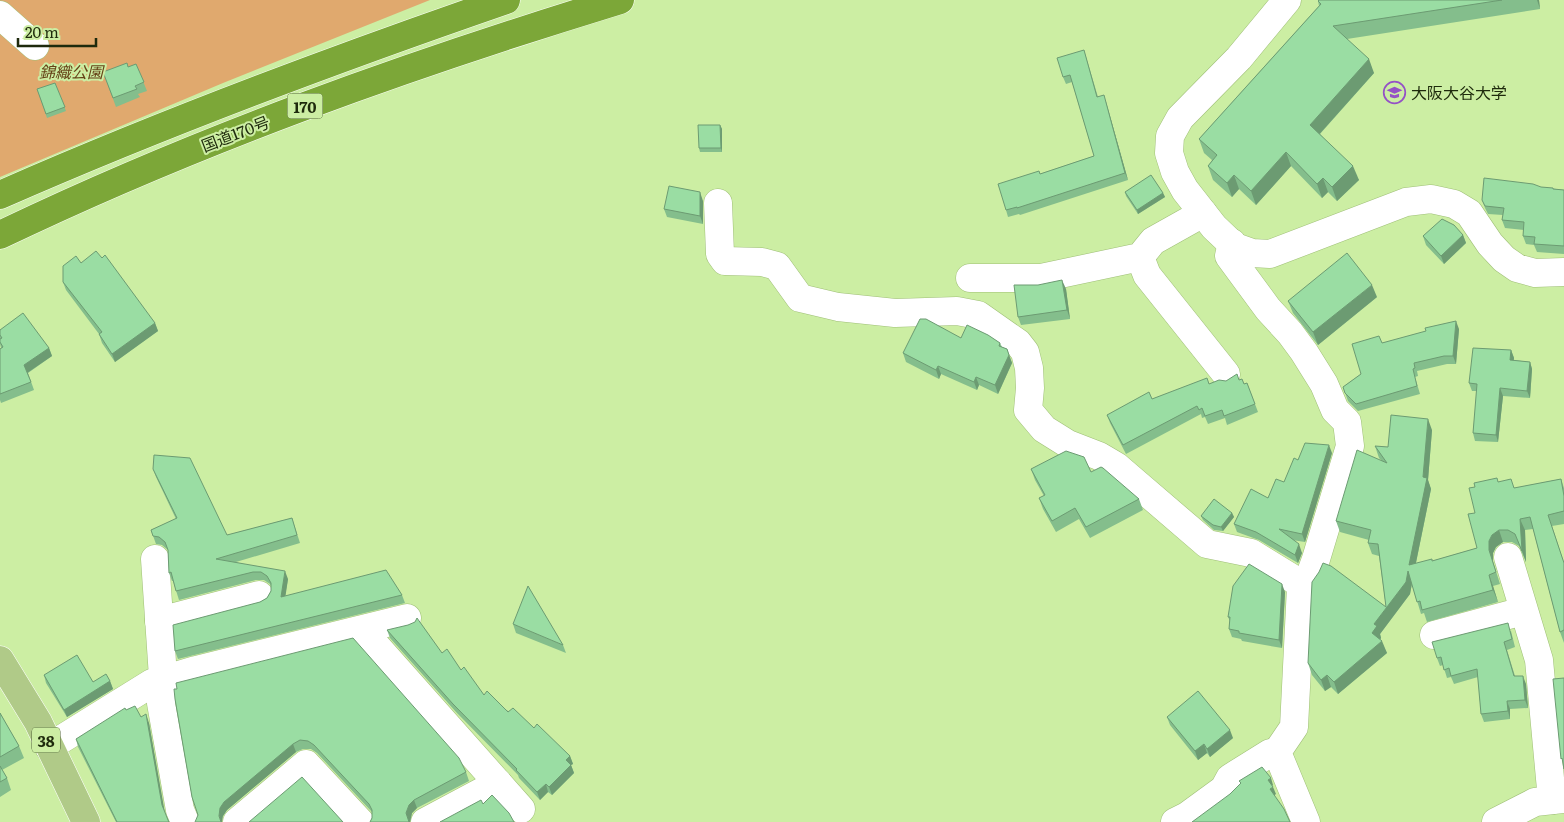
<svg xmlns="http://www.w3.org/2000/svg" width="1564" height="822" font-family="Literata,'Noto Sans JP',serif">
  <rect width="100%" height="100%" fill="#cceea3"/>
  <path fill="#e0a96e" d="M 0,0 L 430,0 L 223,83 L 0,177 Z"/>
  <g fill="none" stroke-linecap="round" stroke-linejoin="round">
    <defs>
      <g id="minor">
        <path d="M 1287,0 L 1239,58 L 1180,118 L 1170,136 L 1169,153 L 1175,172 L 1185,190 L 1214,227 L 1235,247 L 1252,253 L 1270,254 L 1406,202 L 1431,199 L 1454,204 L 1469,213 L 1490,244 L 1504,259 L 1517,268 L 1535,273 L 1564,272"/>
        <path d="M 0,15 L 35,46"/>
        <path d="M 718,203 L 720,254 L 725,261 L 762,262 L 777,266 L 800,298 L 838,307 L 895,313 L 957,311 L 978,315 L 1018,343 L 1025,352 L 1029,368 L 1030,388 L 1028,410 L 1044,429 L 1068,444 L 1099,456 L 1116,466 L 1207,544 L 1251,553 L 1303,585"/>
        <path d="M 1232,243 L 1229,256 L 1268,309 L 1290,333 L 1304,352 L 1324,384 L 1335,410 L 1347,422 L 1350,446 L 1316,559 L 1309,578 L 1301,587 L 1294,727 L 1277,752 L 1306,822"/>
        <path d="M 1140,257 L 1147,275 L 1226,374"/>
        <path d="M 970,278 L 1041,278 L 1140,257 L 1153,241 L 1203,213"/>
        <path d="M 1508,557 L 1539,660 L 1552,800"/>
        <path d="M 155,559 L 163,677 L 161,703 L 180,810 L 185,822"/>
        <path d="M 159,621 L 259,595"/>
        <path d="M 362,630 L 521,809"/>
        <path d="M 1434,635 L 1523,611"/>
        <path d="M 49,747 L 152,683 L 196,670 L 407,618"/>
        <path d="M 237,822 L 306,764 L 360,822"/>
        <path d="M 425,822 L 498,783"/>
        <path d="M 1175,822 L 1187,816 L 1224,789 L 1230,778 L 1270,753 L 1277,752"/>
        <path d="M 1496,822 L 1535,802 L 1564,799"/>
      </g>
      <path id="major" d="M 0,660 L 38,722 L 86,822"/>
      <g id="highway">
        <path d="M 0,195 C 166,122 335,59 506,0"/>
        <path d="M 0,235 C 200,139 408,65 620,0"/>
      </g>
    </defs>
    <use href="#minor" stroke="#9fbf77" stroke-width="29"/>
    <use href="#major" stroke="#fff" stroke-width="29"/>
    <use href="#highway" stroke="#fff" stroke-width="29"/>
    <use href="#minor" stroke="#fff" stroke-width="28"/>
    <use href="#major" stroke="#b0ca88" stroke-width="28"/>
    <use href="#highway" stroke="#7ca738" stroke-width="28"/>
  </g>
  <g fill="#84be8c">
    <path d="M 1319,0 L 1539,0 L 1540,9 L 1347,39 L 1374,73 L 1320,134 L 1359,180 L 1337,201 L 1328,192 L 1322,198 L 1291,166 L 1256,205 L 1239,189 L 1232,197 L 1213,180 L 1208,166 L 1212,160 L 1204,153 L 1199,139 L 1319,6 L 1318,1 Z"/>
    <path d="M 1084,50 L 1098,97 L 1106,102 L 1128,180 L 1020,215 L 1019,214 L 1008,217 L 1006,210 L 1040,174 L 1094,156 L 1072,82 L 1066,84 L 1063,77 Z"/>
    <path d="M 136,64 L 147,91 L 138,94 L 140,97 L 116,107 L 103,72 L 128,67 Z"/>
    <path d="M 55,83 L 66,111 L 47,118 L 37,89 Z"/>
    <path d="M 720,125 L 722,129 L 722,152 L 700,152 L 699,148 Z"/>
    <path d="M 1541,187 L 1564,190 L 1564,254 L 1537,252 L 1534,245 L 1526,244 L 1523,236 L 1524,230 L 1505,228 L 1502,220 L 1503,215 L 1488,214 L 1485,208 L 1482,200 Z"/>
    <path d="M 1125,192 L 1163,193 L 1165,197 L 1138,214 L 1126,196 Z"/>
    <path d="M 703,201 L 703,224 L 667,217 L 664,209 Z"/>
    <path d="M 1463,235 L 1466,243 L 1444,264 L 1426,245 L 1423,236 Z"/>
    <path d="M 81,263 L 155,323 L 158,331 L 115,362 L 102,343 L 99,334 L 66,290 L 63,282 Z"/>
    <path d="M 1066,289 L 1070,319 L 1021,325 L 1018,317 Z"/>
    <path d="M 1377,297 L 1318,345 L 1293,313 L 1288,301 Z"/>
    <path d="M 1459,329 L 1456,364 L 1447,364 L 1417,371 L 1418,376 L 1415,377 L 1420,394 L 1358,411 L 1348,401 L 1343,387 L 1361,374 L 1382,343 Z"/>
    <path d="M 0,330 L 49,348 L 52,356 L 28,373 L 34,390 L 1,403 L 0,400 L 0,349 L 1,348 L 0,344 Z"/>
    <path d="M 961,338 L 1000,343 L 1002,347 L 1007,349 L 1012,363 L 998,394 L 979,385 L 977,390 L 941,374 L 939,379 L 906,362 L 903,353 Z"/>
    <path d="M 1511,350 L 1514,358 L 1513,360 L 1530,362 L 1532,369 L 1530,398 L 1503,396 L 1498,442 L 1475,441 L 1473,433 L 1477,391 L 1472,391 L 1469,383 Z"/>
    <path d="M 1239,380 L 1244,384 L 1247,383 L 1258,412 L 1227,425 L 1225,418 L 1208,424 L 1205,417 L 1202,418 L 1201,414 L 1126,454 L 1110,423 L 1107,415 L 1152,399 L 1209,384 L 1226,381 Z"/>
    <path d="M 1432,430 L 1428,480 L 1431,489 L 1416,563 L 1432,561 L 1477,548 L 1475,513 L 1499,482 L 1515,488 L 1561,479 L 1564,488 L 1564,524 L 1552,526 L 1564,563 L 1564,643 L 1560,632 L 1533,529 L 1525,530 L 1526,562 L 1519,546 L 1512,542 L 1503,542 L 1496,547 L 1493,553 L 1493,562 L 1500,584 L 1493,586 L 1498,602 L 1427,622 L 1424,613 L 1421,614 L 1412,584 L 1410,594 L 1380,634 L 1381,638 L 1380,640 L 1387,653 L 1338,694 L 1331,687 L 1325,691 L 1312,675 L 1308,663 L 1386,607 L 1379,556 L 1372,554 L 1368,543 L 1369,540 L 1340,532 L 1336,521 L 1382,461 L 1379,458 L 1375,446 L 1388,447 Z"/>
    <path d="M 1332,453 L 1305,542 L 1292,540 L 1302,553 L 1298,563 L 1259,540 L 1237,532 L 1234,524 L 1268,498 L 1284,482 Z"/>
    <path d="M 153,469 L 227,535 L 292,518 L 300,543 L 236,562 L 288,579 L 285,596 L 402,595 L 405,603 L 178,659 L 175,651 L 267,598 L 271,591 L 271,586 L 270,584 L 264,580 L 256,580 L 179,600 L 173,581 L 172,581 L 169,573 L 168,550 L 162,545 L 156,544 L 151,530 L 176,519 L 156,477 Z"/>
    <path d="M 1031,469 L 1091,472 L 1139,499 L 1143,510 L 1090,538 L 1079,519 L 1056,532 L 1043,509 L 1039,498 L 1044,496 L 1035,480 Z"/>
    <path d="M 1232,513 L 1234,517 L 1223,531 L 1214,530 L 1203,520 L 1201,516 Z"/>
    <path d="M 1285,592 L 1282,648 L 1242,641 L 1241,639 L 1232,637 L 1229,629 L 1230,621 L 1228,617 Z"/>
    <path d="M 513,624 L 563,645 L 566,653 L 516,633 Z"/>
    <path d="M 387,630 L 442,653 L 461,670 L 484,695 L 534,728 L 570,756 L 573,764 L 571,765 L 574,773 L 552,795 L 548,792 L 540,800 L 519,778 L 518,775 L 456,712 L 390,638 Z"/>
    <path d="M 1511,631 L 1515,647 L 1507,650 L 1515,676 L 1526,684 L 1528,708 L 1510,709 L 1510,719 L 1484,722 L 1481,714 L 1478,677 L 1454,684 L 1451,677 L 1447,678 L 1443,665 L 1440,666 L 1437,658 Z"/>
    <path d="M 44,675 L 93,682 L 110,681 L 113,689 L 67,717 L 46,683 Z"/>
    <path d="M 175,699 L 466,772 L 469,781 L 417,808 L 412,813 L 410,822 L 370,822 L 372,818 L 372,812 L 317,753 L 311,749 L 303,749 L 296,752 L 227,810 L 223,816 L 198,815 Z"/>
    <path d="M 126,710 L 149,723 L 164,812 L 169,822 L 116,822 L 78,747 L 76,739 Z"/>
    <path d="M 0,713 L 19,746 L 24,758 L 2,770 L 7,778 L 11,790 L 0,797 Z"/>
    <path d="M 1167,717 L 1233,738 L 1210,757 L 1207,753 L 1198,760 L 1170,725 Z"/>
  </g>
  <g fill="#6c9b72">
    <path d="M 1537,0 L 1539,0 L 1540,9 Z"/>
    <path d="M 1369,59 L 1374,73 L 1315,139 L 1310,125 Z"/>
    <path d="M 1104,95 L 1106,102 L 1128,180 L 1125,173 Z"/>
    <path d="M 720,125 L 722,129 L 722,152 L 721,148 Z"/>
    <path d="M 1286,152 L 1291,166 L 1256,205 L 1251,191 Z"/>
    <path d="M 1353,166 L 1359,180 L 1337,201 L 1332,187 Z"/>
    <path d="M 1234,175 L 1239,189 L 1232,197 L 1227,183 Z"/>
    <path d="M 1323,178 L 1328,192 L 1322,198 L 1317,184 Z"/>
    <path d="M 700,192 L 703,201 L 703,224 L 700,216 Z"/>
    <path d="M 1163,193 L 1165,197 L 1138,214 L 1137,210 Z"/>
    <path d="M 1463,235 L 1466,243 L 1444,264 L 1441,256 Z"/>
    <path d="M 1062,280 L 1066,289 L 1070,319 L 1067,310 Z"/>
    <path d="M 1372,285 L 1377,297 L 1318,345 L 1313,332 Z"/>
    <path d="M 1456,321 L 1459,329 L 1456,364 L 1453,356 Z"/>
    <path d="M 155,323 L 158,331 L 115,362 L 112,354 Z"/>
    <path d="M 49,348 L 52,356 L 27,373 L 24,365 Z"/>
    <path d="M 1511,350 L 1514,358 L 1513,368 L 1510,360 Z"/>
    <path d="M 1009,355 L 1012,363 L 998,394 L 995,385 Z"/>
    <path d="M 1530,362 L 1532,369 L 1530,398 L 1527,391 Z"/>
    <path d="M 938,366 L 941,374 L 939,379 L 936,370 Z"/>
    <path d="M 976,377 L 979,385 L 977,390 L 974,382 Z"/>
    <path d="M 1500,388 L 1503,396 L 1498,442 L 1496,435 Z"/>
    <path d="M 1428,419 L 1432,430 L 1428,480 L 1431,489 L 1413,577 L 1409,565 L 1423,477 Z"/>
    <path d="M 1329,445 L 1332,453 L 1305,542 L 1302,534 Z"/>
    <path d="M 1232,513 L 1234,517 L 1223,531 L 1221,527 Z"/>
    <path d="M 1520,519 L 1525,530 L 1526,562 L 1522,551 Z"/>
    <path d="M 1499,530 L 1503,542 L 1496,547 L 1493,553 L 1493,562 L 1500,584 L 1489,550 L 1489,541 L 1492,535 Z"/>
    <path d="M 1299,544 L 1302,553 L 1298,563 L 1295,555 Z"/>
    <path d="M 285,571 L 288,579 L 284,606 L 281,597 Z"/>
    <path d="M 1408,571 L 1412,583 L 1410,594 L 1380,634 L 1381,638 L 1376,645 L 1372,633 L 1374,624 L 1406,582 Z"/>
    <path d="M 1489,575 L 1493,586 L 1498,602 L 1493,590 Z"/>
    <path d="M 1282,584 L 1285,592 L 1282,648 L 1279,640 Z"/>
    <path d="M 1382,641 L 1387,653 L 1338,694 L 1334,682 Z"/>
    <path d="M 1327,675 L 1331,687 L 1325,691 L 1321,680 Z"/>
    <path d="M 1523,676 L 1526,684 L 1528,708 L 1525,700 Z"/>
    <path d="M 110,681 L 113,689 L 67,717 L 64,710 Z"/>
    <path d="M 1507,701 L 1510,709 L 1510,719 L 1508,711 Z"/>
    <path d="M 146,714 L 149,723 L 165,813 L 162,805 Z"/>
    <path d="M 1230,730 L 1233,738 L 1210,757 L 1207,749 Z"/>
    <path d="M 293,744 L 296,752 L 227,810 L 223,816 L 222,822 L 221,822 L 219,816 L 220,808 L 224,802 Z"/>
    <path d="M 1204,744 L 1207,753 L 1198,760 L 1195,751 Z"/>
    <path d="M 570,756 L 573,764 L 571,765 L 574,773 L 552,795 L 549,787 L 566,760 Z"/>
    <path d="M 1271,778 L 1273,785 L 1271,787 L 1268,780 Z"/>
    <path d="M 546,784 L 548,792 L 540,800 L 537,792 Z"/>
    <path d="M 1273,787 L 1276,794 L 1272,797 L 1270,789 Z"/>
    <path d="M 414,800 L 417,808 L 412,813 L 410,822 L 409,822 L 406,813 L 409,805 Z"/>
  </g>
  <g fill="#9adda3" stroke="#6c9b72">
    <path d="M 1319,0 L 1502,0 L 1333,26 L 1369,59 L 1310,125 L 1353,166 L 1332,187 L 1323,178 L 1317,184 L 1286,152 L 1251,191 L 1234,175 L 1227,183 L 1208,166 L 1217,155 L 1199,139 L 1321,4 L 1318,1 Z"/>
    <path d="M 1084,50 L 1097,97 L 1104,95 L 1125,173 L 1017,208 L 1017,207 L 1006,210 L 998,184 L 1039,171 L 1040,174 L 1094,156 L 1070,75 L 1063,77 L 1057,58 Z"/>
    <path d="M 127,63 L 128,67 L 136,64 L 144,82 L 135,86 L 137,89 L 113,98 L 103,72 Z"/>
    <path d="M 55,83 L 65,107 L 46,114 L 37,89 Z"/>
    <path d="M 698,125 L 720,125 L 721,148 L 699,148 Z"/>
    <path d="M 1151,175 L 1163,193 L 1137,210 L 1125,192 Z"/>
    <path d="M 1484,178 L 1533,184 L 1541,187 L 1553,188 L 1553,189 L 1564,190 L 1564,246 L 1534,244 L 1535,237 L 1523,236 L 1524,222 L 1502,220 L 1504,208 L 1485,206 L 1482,200 Z"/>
    <path d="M 669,186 L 700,192 L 700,216 L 664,209 Z"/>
    <path d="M 1442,219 L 1454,225 L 1463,235 L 1441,256 L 1423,236 Z"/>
    <path d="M 96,251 L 102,258 L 105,255 L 155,323 L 112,354 L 99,334 L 102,332 L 63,282 L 63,266 L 76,256 L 81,263 Z"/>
    <path d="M 1347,253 L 1372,285 L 1313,332 L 1288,301 Z"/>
    <path d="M 1062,280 L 1067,310 L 1018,317 L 1014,285 L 1038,285 Z"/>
    <path d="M 23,313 L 49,348 L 24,365 L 31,382 L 0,394 L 0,349 L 3,347 L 0,342 L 0,339 L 2,338 L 0,335 L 0,330 Z"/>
    <path d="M 920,319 L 926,319 L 961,338 L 967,325 L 988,335 L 1000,343 L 999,346 L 1007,349 L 1009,355 L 995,385 L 976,377 L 974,382 L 938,366 L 936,370 L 903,353 Z"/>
    <path d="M 1456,321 L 1453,356 L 1444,356 L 1414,363 L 1415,368 L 1413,369 L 1417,386 L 1356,404 L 1345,393 L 1343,387 L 1361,374 L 1352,344 L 1379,336 L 1382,343 L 1426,331 L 1425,328 Z"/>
    <path d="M 1473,348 L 1511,350 L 1510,360 L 1530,362 L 1527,391 L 1500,388 L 1496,435 L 1473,433 L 1477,384 L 1469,383 Z"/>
    <path d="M 1237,374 L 1239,380 L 1242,379 L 1244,384 L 1247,383 L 1255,404 L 1224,416 L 1222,410 L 1205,416 L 1202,408 L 1199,410 L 1197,406 L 1123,445 L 1107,415 L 1149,392 L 1152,399 L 1207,378 L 1209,384 L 1219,380 L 1226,381 Z"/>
    <path d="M 1391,415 L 1428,419 L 1423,477 L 1427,478 L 1409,565 L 1432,559 L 1432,561 L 1477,548 L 1468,514 L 1475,513 L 1469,488 L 1475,487 L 1474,483 L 1497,478 L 1498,482 L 1511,479 L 1514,488 L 1561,479 L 1564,496 L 1564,511 L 1548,515 L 1564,563 L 1564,630 L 1560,632 L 1530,517 L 1520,519 L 1522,551 L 1515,534 L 1508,530 L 1499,530 L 1492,535 L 1489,541 L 1489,550 L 1496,572 L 1489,575 L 1493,590 L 1422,610 L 1420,601 L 1417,602 L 1408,571 L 1406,582 L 1374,624 L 1377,626 L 1372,633 L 1382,641 L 1334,682 L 1327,675 L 1321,680 L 1308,663 L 1312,582 L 1319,572 L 1323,563 L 1331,566 L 1386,607 L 1378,544 L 1368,543 L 1371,530 L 1336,521 L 1357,450 L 1387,463 L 1375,446 L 1388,447 Z"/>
    <path d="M 1305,443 L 1329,445 L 1302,534 L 1279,529 L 1299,544 L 1295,555 L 1256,532 L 1234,524 L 1251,489 L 1268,498 L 1276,479 L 1284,482 L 1294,458 L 1298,460 Z"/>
    <path d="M 1066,451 L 1084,457 L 1091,472 L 1101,467 L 1103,468 L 1139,499 L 1086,527 L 1075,508 L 1052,521 L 1039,498 L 1045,495 L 1031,469 Z"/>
    <path d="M 154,455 L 190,458 L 227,535 L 292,518 L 297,535 L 216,559 L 285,571 L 281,597 L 386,570 L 402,595 L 175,651 L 173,625 L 260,602 L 267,598 L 271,591 L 271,583 L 267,576 L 261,572 L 253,572 L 176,591 L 171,572 L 169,573 L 168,550 L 165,542 L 159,537 L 153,536 L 151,530 L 177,518 L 153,469 Z"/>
    <path d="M 1214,499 L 1232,513 L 1221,527 L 1213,525 L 1201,516 Z"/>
    <path d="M 1249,564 L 1282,584 L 1279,640 L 1239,633 L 1239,631 L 1229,629 L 1230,617 L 1228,617 L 1233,586 Z"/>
    <path d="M 528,586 L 563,645 L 513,624 Z"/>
    <path d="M 417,618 L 442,653 L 447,649 L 461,670 L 464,667 L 484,695 L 487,691 L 508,712 L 513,708 L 534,728 L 537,724 L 570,756 L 566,760 L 571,765 L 549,787 L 546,784 L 537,792 L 516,770 L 517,769 L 453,704 L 387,630 L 408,625 L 415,622 Z"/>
    <path d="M 1508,623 L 1512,639 L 1504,642 L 1514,676 L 1523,676 L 1525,700 L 1507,701 L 1508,711 L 1481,714 L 1477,669 L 1451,676 L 1449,668 L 1444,670 L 1441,657 L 1437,658 L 1432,642 Z"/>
    <path d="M 353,638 L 459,758 L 466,772 L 414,800 L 409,805 L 406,813 L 409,822 L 370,822 L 372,818 L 372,810 L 369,804 L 314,745 L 308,741 L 300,740 L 293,744 L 224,802 L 220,808 L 219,816 L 221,822 L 195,822 L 198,815 L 192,797 L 175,699 L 174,689 L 177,689 L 176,683 Z"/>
    <path d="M 77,655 L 93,682 L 106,674 L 110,681 L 64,710 L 44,675 Z"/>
    <path d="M 1564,678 L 1564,769 L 1562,758 L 1561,759 L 1553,679 Z"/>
    <path d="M 1198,691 L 1230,730 L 1207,749 L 1204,744 L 1195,751 L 1167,717 Z"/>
    <path d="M 135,706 L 141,717 L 146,714 L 162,805 L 168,820 L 169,822 L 117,822 L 76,739 L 125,708 L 126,710 Z"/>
    <path d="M 0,713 L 19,746 L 0,757 Z"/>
    <path d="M 0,766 L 7,778 L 0,782 Z"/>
    <path d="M 1262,767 L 1271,778 L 1268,780 L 1273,787 L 1270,789 L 1284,809 L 1290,822 L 1192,822 L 1230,794 L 1241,783 L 1239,781 Z"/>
    <path d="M 302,777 L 343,822 L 249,822 Z"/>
    <path d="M 492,795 L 509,813 L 514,822 L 440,822 L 481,800 L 483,804 Z"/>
  </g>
  <defs>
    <symbol id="university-ring" viewBox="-11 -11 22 22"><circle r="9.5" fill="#cceea3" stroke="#9451c6" stroke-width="1.5"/><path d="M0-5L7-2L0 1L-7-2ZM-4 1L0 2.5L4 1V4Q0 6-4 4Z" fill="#9451c6"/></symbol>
  </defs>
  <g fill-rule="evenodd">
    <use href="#university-ring" x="1382" y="80" width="25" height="25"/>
  </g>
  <g text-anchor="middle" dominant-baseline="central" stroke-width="4" stroke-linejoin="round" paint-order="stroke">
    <g fill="#cceea3" stroke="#526539" stroke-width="1">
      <rect x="287.5" y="93.5" width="35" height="25" rx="4"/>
      <rect x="32" y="727.5" width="28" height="25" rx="4"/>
    </g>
    <g font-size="15" font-weight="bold" fill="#1e2a0c">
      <text x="305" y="106">170</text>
      <text x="46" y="740">38</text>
    </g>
    <g font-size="16" font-style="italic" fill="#664318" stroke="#cceea3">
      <text x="71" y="71">錦織公園</text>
    </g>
    <g font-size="16" fill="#1e2a0c" stroke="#cceea3" text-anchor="start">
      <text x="1411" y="92">大阪大谷大学</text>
    </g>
    <g font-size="16" fill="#1e2a0c" stroke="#cceea3">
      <text transform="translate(235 133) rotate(-21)">国道170号</text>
    </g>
  </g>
  <path d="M18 38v8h78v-8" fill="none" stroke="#1e2a0c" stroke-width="2.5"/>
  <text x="25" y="38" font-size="15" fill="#1e2a0c" stroke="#cceea3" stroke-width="4" paint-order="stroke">20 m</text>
</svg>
